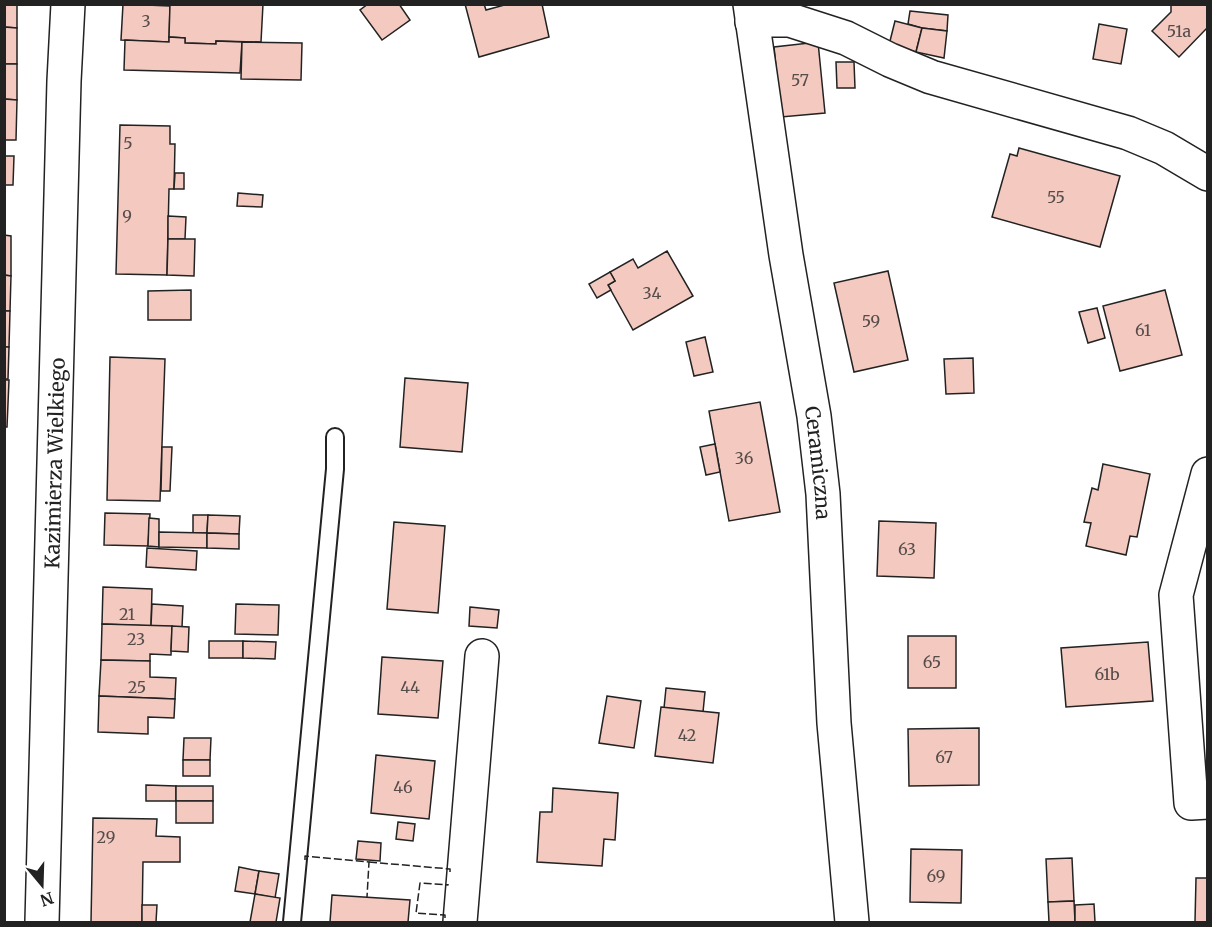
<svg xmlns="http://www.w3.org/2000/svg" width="1212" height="927" font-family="Merriweather,serif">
  <rect width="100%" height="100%" fill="#fff"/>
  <g fill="#f3c9c0" stroke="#222" stroke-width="1.5">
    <path d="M 4,4 L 17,4 L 17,28 L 4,27 Z"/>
    <path d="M 123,4 L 170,6 L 169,42 L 121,40 Z"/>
    <path d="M 170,4 L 263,4 L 261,42 L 216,41 L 216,44 L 185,43 L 185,38 L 169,37 Z"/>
    <path d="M 368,4 L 399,4 L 410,20 L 382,40 L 360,10 Z"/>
    <path d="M 465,4 L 484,4 L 486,10 L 508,4 L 542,4 L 549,37 L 479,57 Z"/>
    <path d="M 1171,4 L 1208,4 L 1208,31 L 1206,29 L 1179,57 L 1152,31 L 1171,12 Z"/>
    <path d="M 910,11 L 948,15 L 947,31 L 922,28 L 908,24 Z"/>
    <path d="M 895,21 L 922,28 L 916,52 L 889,45 Z"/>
    <path d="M 1099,24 L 1127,29 L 1121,64 L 1093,59 Z"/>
    <path d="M 4,27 L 17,28 L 17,64 L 4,64 Z"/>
    <path d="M 922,28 L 947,31 L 944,58 L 916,52 Z"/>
    <path d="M 169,37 L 185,38 L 185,43 L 216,44 L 216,41 L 242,42 L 240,73 L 124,70 L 125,40 L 169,42 Z"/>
    <path d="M 242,42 L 302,43 L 301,80 L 241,79 Z"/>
    <path d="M 818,42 L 825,113 L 781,117 L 774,47 Z"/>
    <path d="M 836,62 L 854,62 L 855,88 L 837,88 Z"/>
    <path d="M 4,64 L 17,64 L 17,100 L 4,99 Z"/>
    <path d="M 4,99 L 17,100 L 16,140 L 4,140 Z"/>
    <path d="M 120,125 L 170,126 L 170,144 L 175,144 L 174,189 L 169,189 L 167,275 L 116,274 Z"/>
    <path d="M 1019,148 L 1120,176 L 1100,247 L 992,217 L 1010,154 L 1017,156 Z"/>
    <path d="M 4,156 L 14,156 L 13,185 L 4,185 Z"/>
    <path d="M 175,173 L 184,173 L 184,189 L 174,189 Z"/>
    <path d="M 238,193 L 263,195 L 262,207 L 237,206 Z"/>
    <path d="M 168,216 L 186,217 L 185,239 L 168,239 Z"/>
    <path d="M 4,235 L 11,236 L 11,276 L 4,275 Z"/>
    <path d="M 168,239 L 195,239 L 194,276 L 167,275 Z"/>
    <path d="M 667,251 L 693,296 L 633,330 L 608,285 L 615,281 L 610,272 L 633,259 L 638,268 Z"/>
    <path d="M 888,271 L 908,360 L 854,372 L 834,283 Z"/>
    <path d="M 610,272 L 615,281 L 608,285 L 611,290 L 597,298 L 589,284 Z"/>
    <path d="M 4,275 L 11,276 L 10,311 L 4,311 Z"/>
    <path d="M 191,290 L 191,320 L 148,320 L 148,291 Z"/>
    <path d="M 1165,290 L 1182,355 L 1120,371 L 1103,306 Z"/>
    <path d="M 1097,308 L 1105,338 L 1088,343 L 1079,312 Z"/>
    <path d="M 4,311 L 10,311 L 9,347 L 4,347 Z"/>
    <path d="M 705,337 L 713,372 L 694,376 L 686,342 Z"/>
    <path d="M 4,347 L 9,347 L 8,379 L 4,379 Z"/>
    <path d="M 110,357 L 165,359 L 160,501 L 107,500 Z"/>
    <path d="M 973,358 L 974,393 L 946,394 L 944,359 Z"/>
    <path d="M 405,378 L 468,383 L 462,452 L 400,447 Z"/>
    <path d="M 4,380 L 9,380 L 7,427 L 4,427 Z"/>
    <path d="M 760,402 L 780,512 L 729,521 L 709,411 Z"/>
    <path d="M 715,444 L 720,472 L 706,475 L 700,447 Z"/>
    <path d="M 162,447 L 172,447 L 170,491 L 161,491 Z"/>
    <path d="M 1103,464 L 1150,474 L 1137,537 L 1130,536 L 1126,555 L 1086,546 L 1091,523 L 1084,522 L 1092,488 L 1098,490 Z"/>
    <path d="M 105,513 L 150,514 L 148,546 L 104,545 Z"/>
    <path d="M 193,515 L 208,515 L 207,533 L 193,533 Z"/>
    <path d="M 208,515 L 240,516 L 239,534 L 207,533 Z"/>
    <path d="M 149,518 L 159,519 L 159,547 L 148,546 Z"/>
    <path d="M 879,521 L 936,523 L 934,578 L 877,576 Z"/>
    <path d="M 394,522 L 445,526 L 438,613 L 387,609 Z"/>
    <path d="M 159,532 L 207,533 L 207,548 L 159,547 Z"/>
    <path d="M 207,533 L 239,534 L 239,549 L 207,548 Z"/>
    <path d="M 147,548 L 197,551 L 196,570 L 146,567 Z"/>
    <path d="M 103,587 L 152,589 L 151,626 L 102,624 Z"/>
    <path d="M 152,604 L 183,606 L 182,627 L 151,626 Z"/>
    <path d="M 236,604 L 279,605 L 278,635 L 235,634 Z"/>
    <path d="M 470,607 L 499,610 L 497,628 L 469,626 Z"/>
    <path d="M 102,624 L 172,626 L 171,655 L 150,654 L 150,661 L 101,660 Z"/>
    <path d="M 172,626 L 189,627 L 188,652 L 171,651 Z"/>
    <rect x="908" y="636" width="48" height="52"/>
    <rect x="209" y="641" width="34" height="17"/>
    <path d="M 243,641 L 276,642 L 275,659 L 243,658 Z"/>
    <path d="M 1148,642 L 1153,701 L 1066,707 L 1061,648 Z"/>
    <path d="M 382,657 L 443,661 L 438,718 L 378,714 Z"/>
    <path d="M 101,660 L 150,661 L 150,677 L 176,678 L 175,699 L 99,696 Z"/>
    <path d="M 666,688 L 705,692 L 703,712 L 664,708 Z"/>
    <path d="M 99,696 L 175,699 L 174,718 L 148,717 L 148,734 L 98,732 Z"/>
    <path d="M 607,696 L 641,701 L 634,748 L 599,743 Z"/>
    <path d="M 661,707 L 719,713 L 713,763 L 655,756 Z"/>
    <path d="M 979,728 L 979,785 L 909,786 L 908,729 Z"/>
    <path d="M 184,738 L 211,738 L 210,760 L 183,760 Z"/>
    <path d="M 376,755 L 435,761 L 429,819 L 371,813 Z"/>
    <rect x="183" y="760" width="27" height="16"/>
    <path d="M 146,785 L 176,786 L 176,801 L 146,801 Z"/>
    <rect x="176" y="786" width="37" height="15"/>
    <path d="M 553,788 L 618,793 L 615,840 L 604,839 L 602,866 L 537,862 L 540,812 L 552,812 Z"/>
    <rect x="176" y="801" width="37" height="22"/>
    <path d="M 93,818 L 157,819 L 156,836 L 180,837 L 180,862 L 143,862 L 142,922 L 91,922 Z"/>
    <path d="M 398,822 L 415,824 L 413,841 L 396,839 Z"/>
    <path d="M 358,841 L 381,843 L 380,861 L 356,859 Z"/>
    <path d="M 911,849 L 962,850 L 961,903 L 910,902 Z"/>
    <path d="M 1072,858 L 1074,901 L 1048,902 L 1046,859 Z"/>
    <path d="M 239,867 L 259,871 L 255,894 L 235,891 Z"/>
    <path d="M 259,871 L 279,874 L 275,898 L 255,894 Z"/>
    <path d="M 1196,878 L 1208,878 L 1208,922 L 1195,922 Z"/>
    <path d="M 255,894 L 280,898 L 276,922 L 250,922 Z"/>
    <path d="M 332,895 L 410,900 L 408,922 L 330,922 Z"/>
    <path d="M 1074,901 L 1075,922 L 1049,922 L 1048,902 Z"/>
    <path d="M 1094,904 L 1095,922 L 1075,922 L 1075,905 Z"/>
    <path d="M 142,905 L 157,905 L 156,922 L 142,922 Z"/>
  </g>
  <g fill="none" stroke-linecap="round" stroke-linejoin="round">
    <defs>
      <path id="lane" d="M 292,922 L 335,469 L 335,437"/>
      <g id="street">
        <path d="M 752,22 L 770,20 L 790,20 L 846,38 L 890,60 L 931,77 L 1128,133 L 1164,148 L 1208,174"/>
        <path d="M 1208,474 L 1176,595 L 1191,803 L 1208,802"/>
        <path id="s1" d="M 42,922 L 64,81 L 68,4"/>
        <path d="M 460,922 L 482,656"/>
      </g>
      <g id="secondary">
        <path id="s2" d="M 750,4 L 786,255 L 814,416 L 823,494 L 834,723 L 852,922"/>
      </g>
    </defs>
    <use href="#lane" stroke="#222" stroke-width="20"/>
    <use href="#street" stroke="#222" stroke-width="36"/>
    <use href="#secondary" stroke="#222" stroke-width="36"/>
    <use href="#lane" stroke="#fff" stroke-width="16"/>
    <use href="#street" stroke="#fff" stroke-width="33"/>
    <use href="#secondary" stroke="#fff" stroke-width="33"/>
    <g stroke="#222" stroke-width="1.5" stroke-dasharray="8 3" stroke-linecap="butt">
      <path d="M 305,860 L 305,856 L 369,862 L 367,897"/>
      <path d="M 369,862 L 450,869 L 450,872"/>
      <path d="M 445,918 L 445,915 L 416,913 L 420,883 L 448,885 L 448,884"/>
    </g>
  </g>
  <g text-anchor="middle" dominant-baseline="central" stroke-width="4.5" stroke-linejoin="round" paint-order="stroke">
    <g font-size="16" fill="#564c4a">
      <text x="146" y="21">3</text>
      <text x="1179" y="31">51a</text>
      <text x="800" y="80">57</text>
      <text x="128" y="143">5</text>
      <text x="1056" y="197">55</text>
      <text x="127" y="216">9</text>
      <text x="652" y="293">34</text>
      <text x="871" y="321">59</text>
      <text x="1143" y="330">61</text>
      <text x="744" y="458">36</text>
      <text x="907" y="549">63</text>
      <text x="127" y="614">21</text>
      <text x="136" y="639">23</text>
      <text x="932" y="662">65</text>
      <text x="1107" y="674">61b</text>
      <text x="137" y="687">25</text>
      <text x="410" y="687">44</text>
      <text x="687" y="735">42</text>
      <text x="944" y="757">67</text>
      <text x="403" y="787">46</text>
      <text x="106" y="837">29</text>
      <text x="936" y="876">69</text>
    </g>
    <g font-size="20" fill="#222" stroke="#fff">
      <text stroke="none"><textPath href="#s2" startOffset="464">Ceramiczna</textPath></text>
      <text stroke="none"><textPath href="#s1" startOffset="459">Kazimierza Wielkiego</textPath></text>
    </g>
  </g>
  <rect width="1212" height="927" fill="none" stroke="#222222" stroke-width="12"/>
  <g transform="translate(42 885) rotate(161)" stroke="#ffffff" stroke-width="4.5" paint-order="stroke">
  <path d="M0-4.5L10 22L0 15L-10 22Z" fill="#222222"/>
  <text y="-9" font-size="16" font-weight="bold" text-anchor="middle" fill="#222222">N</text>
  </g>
</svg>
